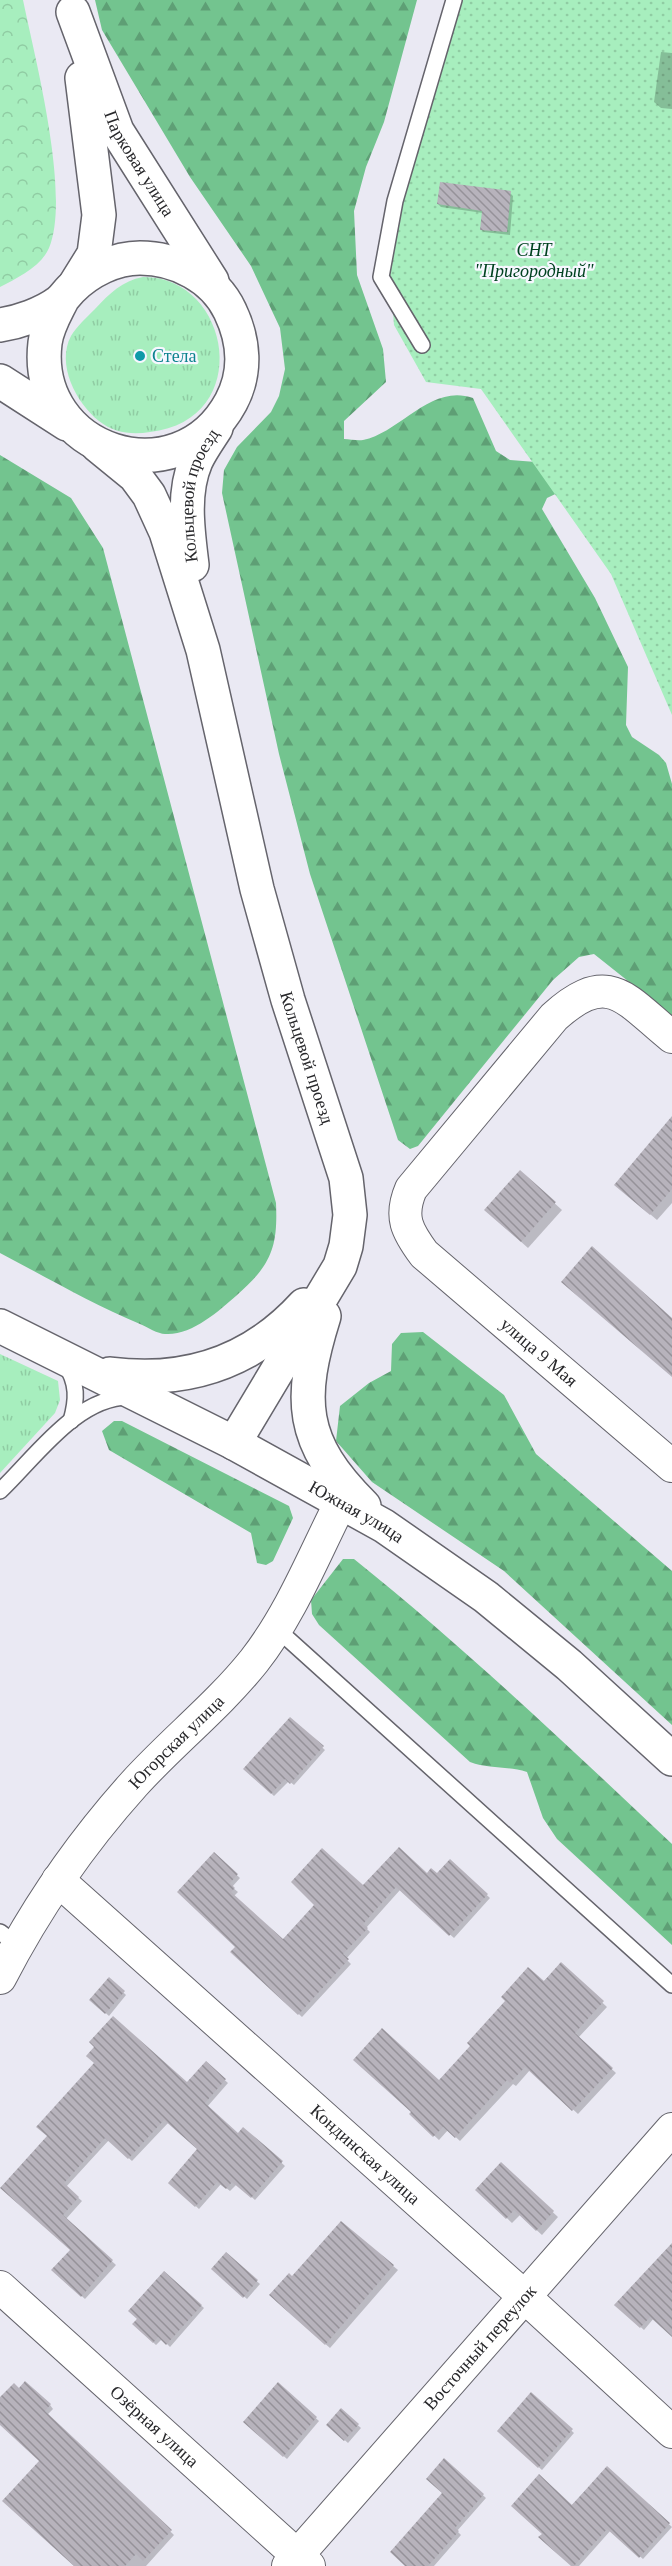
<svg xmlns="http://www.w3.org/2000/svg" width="672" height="2566" font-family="Georgia,serif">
  <defs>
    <pattern id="grass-tufts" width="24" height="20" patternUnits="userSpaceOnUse" patternTransform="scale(1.5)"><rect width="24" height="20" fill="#a7eebe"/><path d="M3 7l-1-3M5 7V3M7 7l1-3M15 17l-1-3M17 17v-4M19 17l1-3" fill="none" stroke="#90cca3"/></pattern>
    <pattern id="forest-firs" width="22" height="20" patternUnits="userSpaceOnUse" patternTransform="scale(1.5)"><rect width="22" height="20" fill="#73c48f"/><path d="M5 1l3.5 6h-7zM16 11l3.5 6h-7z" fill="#5e9f75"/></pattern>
    <pattern id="park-crowns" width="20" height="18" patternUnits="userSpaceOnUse" patternTransform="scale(1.5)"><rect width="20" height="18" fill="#a7eebe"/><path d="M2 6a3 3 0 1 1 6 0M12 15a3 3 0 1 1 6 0" fill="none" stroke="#90cca3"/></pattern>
    <pattern id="garden-dots" width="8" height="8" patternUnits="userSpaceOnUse" patternTransform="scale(1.5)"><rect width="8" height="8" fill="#a7eebe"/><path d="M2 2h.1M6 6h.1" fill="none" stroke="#90cca3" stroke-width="1.8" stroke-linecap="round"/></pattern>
    <pattern id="building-back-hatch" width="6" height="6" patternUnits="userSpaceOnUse" patternTransform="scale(1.5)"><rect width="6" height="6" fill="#b7b3bc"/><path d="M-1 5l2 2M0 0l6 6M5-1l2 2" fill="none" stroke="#959299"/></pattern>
  </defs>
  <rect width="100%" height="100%" fill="#eae9f3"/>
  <g fill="url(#grass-tufts)">
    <path d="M 143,277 C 231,276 256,420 150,432 C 132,435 114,433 99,421 C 76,403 56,364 71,336 C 77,326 87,317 95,309 C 110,293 122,281 143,277 Z"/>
    <path d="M 0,1354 L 58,1381 L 60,1400 L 55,1413 L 0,1473 Z"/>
  </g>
  <g fill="url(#forest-firs)">
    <path d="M 95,0 L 417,0 L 384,122 L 366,167 L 354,211 L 357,275 L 383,349 L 386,382 L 344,421 L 344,439 C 350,439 357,441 363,440 C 401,432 431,383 473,398 L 496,451 L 510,460 L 536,462 L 568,488 L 547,498 L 542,509 L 595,598 L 628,667 L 626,725 L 632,737 L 659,755 L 666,763 L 672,784 L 672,1016 L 594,954 L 579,957 L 553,980 L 418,1146 L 410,1149 L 398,1140 L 310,874 L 279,754 L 222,493 L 224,470 L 237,447 L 271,412 L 279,396 L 285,369 L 280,328 L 251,266 L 190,177 L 102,30 Z"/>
    <path d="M 0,455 L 71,498 L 103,548 L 276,1203 C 278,1248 271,1265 237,1295 C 219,1311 191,1336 165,1334 C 158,1334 147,1327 140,1324 C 92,1304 46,1277 0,1253 Z"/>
    <path d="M 423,1332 L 504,1395 L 536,1454 L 672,1571 L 672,1725 L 504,1571 L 372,1482 L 336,1441 L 340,1406 L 369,1383 L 391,1371 L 392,1344 L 401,1333 Z"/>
    <path d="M 114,1421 L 122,1421 L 289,1506 L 293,1518 L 273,1561 L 266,1565 L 257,1563 L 251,1533 L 109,1450 L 102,1431 Z"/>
    <path d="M 343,1559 L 354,1559 C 465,1648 568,1746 672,1844 L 672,1945 L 557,1839 L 543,1818 L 527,1772 C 507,1766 489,1769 470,1762 L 319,1625 L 312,1614 L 311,1600 Z"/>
  </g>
  <path fill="url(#park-crowns)" d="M 0,0 L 23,0 C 35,58 71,195 49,248 C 41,267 17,278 0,287 Z"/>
  <path fill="url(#garden-dots)" d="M 447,0 L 672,0 L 672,715 L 611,574 L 481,389 L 426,382 L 394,325 L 390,274 L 433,44 Z"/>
  <g fill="#0003">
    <path d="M 661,52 L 672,53 L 672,109 L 661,108 L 654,102 Z"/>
    <path d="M 510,193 L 513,196 L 510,235 L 484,232 L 481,229 L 483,213 L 441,207 L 438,204 Z"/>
    <path d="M 672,1134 L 672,1203 L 657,1220 L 623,1191 Z"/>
    <path d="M 520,1172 L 562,1210 L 528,1248 L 493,1217 Z"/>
    <path d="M 291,1719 L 325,1750 L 294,1785 L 289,1781 L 274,1796 L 245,1769 Z"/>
    <path d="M 214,1854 L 240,1878 L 232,1887 L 238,1892 L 234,1896 L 283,1941 L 364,1888 L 437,1875 L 450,1861 L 490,1898 L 454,1938 L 400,1890 L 366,1928 L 370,1932 L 346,1959 L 351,1964 L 302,2017 L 233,1952 L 237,1947 Z"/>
    <path d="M 561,1964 L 607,2007 L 578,2038 L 616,2073 L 578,2114 L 530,2070 L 516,2086 L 513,2084 L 460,2141 L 448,2130 L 439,2140 L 411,2114 Z"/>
    <path d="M 109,1979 L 126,1995 L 109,2016 L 91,2000 Z"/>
    <path d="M 206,2063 L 228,2083 L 207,2107 L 238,2135 L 244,2129 L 285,2166 L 255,2200 L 237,2184 L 230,2191 L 221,2184 L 199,2209 L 170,2182 L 199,2149 L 169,2122 L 132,2161 L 109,2140 L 66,2187 L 82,2201 L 66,2219 L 116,2265 L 85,2299 L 53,2270 L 72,2250 L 2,2188 L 187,2084 Z"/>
    <path d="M 501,2164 L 558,2217 L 542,2235 L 520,2215 L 512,2223 L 477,2190 Z"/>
    <path d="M 341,2223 L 398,2270 L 330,2348 L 275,2300 Z"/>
    <path d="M 226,2254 L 260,2284 L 247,2299 L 213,2269 Z"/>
    <path d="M 672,2263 L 672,2326 L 654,2318 L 644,2330 L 617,2305 Z"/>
    <path d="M 164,2273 L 204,2308 L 170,2347 L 162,2339 L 156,2345 L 134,2324 Z"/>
    <path d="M 278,2384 L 319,2421 L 287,2459 L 245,2422 Z"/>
    <path d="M 531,2394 L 574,2433 L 542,2470 L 499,2431 Z"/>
    <path d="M 0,2400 L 50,2405 L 53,2409 L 47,2415 L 174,2535 L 146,2566 L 75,2566 L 41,2461 L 0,2423 Z"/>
    <path d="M 341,2410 L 361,2428 L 348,2443 L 328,2425 Z"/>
    <path d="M 445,2460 L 486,2498 L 457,2531 L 461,2535 L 434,2566 L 407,2566 L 444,2494 Z"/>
    <path d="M 607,2468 L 672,2527 L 643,2559 L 611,2530 L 579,2566 L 573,2566 L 544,2534 Z"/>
  </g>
  <g fill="url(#building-back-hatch)">
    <path d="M 440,182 L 511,191 L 507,232 L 480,230 L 482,211 L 437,204 Z"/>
    <path d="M 672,1116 L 672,1189 L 650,1215 L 614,1185 Z"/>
    <path d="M 520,1170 L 556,1202 L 521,1242 L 484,1210 Z"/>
    <path d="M 592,1246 L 672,1318 L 672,1377 L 561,1282 Z"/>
    <path d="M 290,1717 L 324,1746 L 290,1784 L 285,1779 L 271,1794 L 243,1769 Z"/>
    <path d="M 399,1847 L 427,1873 L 431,1868 L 437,1873 L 450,1859 L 488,1894 L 449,1936 L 396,1887 L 363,1924 L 368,1928 L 343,1954 L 349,1959 L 298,2015 L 230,1952 L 235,1947 L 177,1892 L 214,1852 L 238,1874 L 230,1883 L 235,1888 L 231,1892 L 283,1939 L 314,1905 L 291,1882 L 322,1848 L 363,1885 Z"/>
    <path d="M 561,1962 L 604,2001 L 575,2033 L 613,2068 L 572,2111 L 525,2067 L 510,2083 L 507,2080 L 455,2138 L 443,2127 L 433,2137 L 409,2114 L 411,2112 L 353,2060 L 382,2028 L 439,2080 L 470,2046 L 467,2043 L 505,2001 L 501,1997 L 528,1967 L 544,1981 Z"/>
    <path d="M 109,1977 L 125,1991 L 105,2014 L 89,2000 Z"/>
    <path d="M 113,2016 L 187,2082 L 206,2061 L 226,2079 L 205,2103 L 238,2133 L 243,2127 L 283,2161 L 251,2198 L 232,2182 L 226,2189 L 217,2182 L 195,2207 L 168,2183 L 197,2149 L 164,2120 L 128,2159 L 105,2138 L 64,2183 L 79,2197 L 63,2215 L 113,2260 L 81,2297 L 51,2270 L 70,2250 L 0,2188 L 47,2136 L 36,2127 L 94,2063 L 86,2056 L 94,2047 L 89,2042 Z"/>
    <path d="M 501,2162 L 554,2211 L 536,2231 L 514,2210 L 506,2219 L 475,2190 Z"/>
    <path d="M 341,2221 L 394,2265 L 325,2345 L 269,2295 L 289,2273 L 292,2276 Z"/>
    <path d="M 672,2243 L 672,2337 L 650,2317 L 640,2328 L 614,2305 Z"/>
    <path d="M 226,2252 L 258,2280 L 243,2298 L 211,2269 Z"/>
    <path d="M 164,2271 L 202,2305 L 166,2345 L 158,2337 L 153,2343 L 132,2324 L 137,2319 L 128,2311 Z"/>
    <path d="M 25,2381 L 51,2404 L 45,2411 L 172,2530 L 143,2561 L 136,2554 L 125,2566 L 74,2566 L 2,2501 L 39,2461 L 0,2425 L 0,2397 L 14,2383 L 19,2388 Z"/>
    <path d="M 278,2382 L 317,2417 L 283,2457 L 243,2422 Z"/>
    <path d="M 531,2392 L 573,2429 L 538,2468 L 497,2431 Z"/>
    <path d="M 341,2408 L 359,2424 L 344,2441 L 326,2425 Z"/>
    <path d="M 444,2458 L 484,2494 L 455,2528 L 459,2531 L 428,2566 L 405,2566 L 390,2552 L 442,2493 L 426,2479 Z"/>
    <path d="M 607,2466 L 670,2523 L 639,2558 L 607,2529 L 574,2566 L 571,2566 L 538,2537 L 542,2534 L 511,2506 L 539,2474 L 572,2505 Z"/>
  </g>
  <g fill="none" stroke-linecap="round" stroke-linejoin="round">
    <defs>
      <g id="lane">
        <path d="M 422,345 L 381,277 L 395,201 L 454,0"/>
        <path d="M 65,1364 C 78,1383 77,1400 71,1421"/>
        <path d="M 0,1491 C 35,1458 77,1396 130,1397"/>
        <path d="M 277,1629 L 672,1985"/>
        <path d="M 0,1932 L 17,1945"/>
      </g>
      <g id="street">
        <path id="s1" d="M 672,1037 C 626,1000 609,967 554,1017 L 411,1189 C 399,1217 407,1231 424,1254 L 672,1466"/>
        <path id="s2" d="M 58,1880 L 526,2298 L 672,2432"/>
        <path id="s3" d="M 0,1978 C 36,1908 81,1843 134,1784 C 172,1742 218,1706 254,1661 C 291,1614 314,1555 341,1502"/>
        <path id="s4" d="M 0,2287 L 309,2566"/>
        <path id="s5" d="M 288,2566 L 672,2129"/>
      </g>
      <g id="secondary">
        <path id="s6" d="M 73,12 L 117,131 L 212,281"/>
        <path d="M 76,283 L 94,254 L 99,215 L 82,78"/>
        <path d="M 0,325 C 19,322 43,314 59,302 C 64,298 67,293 71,289 C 89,271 115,258 140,258 C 176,258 214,277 230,311 C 244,340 247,372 231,402 C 178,500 32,452 45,343 C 47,327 55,314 62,300"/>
        <path d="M 0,381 L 67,424"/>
        <path id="s7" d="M 97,445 L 135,476 L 149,495 L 166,532 L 203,650 L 257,889 L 288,1000 L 346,1178 L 350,1215 L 346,1246 L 340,1266 L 234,1443"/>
        <path id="s8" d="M 192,565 C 188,532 182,493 196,461 C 201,450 209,439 216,428"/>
        <path d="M 324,1316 C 298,1399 299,1442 364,1506"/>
        <path id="s9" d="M 0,1326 L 234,1443 L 384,1526 L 486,1597 L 569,1665 L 672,1759"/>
        <path d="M 110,1374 C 187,1384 252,1362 304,1305"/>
      </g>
    </defs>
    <use href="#lane" stroke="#65646c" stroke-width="18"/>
    <use href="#street" stroke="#65646c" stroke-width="34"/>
    <use href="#secondary" stroke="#65646c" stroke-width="36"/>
    <use href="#lane" stroke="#fff" stroke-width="15"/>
    <use href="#street" stroke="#fff" stroke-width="32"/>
    <use href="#secondary" stroke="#fff" stroke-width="33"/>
  </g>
  <circle fill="#0f9aa8" stroke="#f7f7ff" stroke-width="2" cx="140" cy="356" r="6"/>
  <g text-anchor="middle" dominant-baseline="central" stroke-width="4.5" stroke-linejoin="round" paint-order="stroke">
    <g font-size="18" fill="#28282b" stroke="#f7f7ff">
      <text stroke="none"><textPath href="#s6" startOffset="166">Парковая улица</textPath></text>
      <text stroke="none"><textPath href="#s8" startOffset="72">Кольцевой проезд</textPath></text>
      <text stroke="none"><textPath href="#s7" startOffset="658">Кольцевой проезд</textPath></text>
      <text stroke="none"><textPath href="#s1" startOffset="586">улица 9 Мая</textPath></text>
      <text stroke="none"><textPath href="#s9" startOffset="402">Южная улица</textPath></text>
      <text stroke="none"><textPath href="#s3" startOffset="296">Югорская улица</textPath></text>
      <text stroke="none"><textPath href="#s2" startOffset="412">Кондинская улица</textPath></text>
      <text stroke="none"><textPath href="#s5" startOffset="291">Восточный переулок</textPath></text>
      <text stroke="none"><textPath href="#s4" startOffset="208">Озёрная улица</textPath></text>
    </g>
    <g font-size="18" font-style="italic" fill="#004220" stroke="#f7f7ff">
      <text x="534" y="250">СНТ<tspan x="534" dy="21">"Пригородный"</tspan></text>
    </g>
    <g font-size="18" fill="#0d838f" stroke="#f7f7ff" text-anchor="start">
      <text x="152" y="356">Стела</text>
    </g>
  </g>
</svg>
